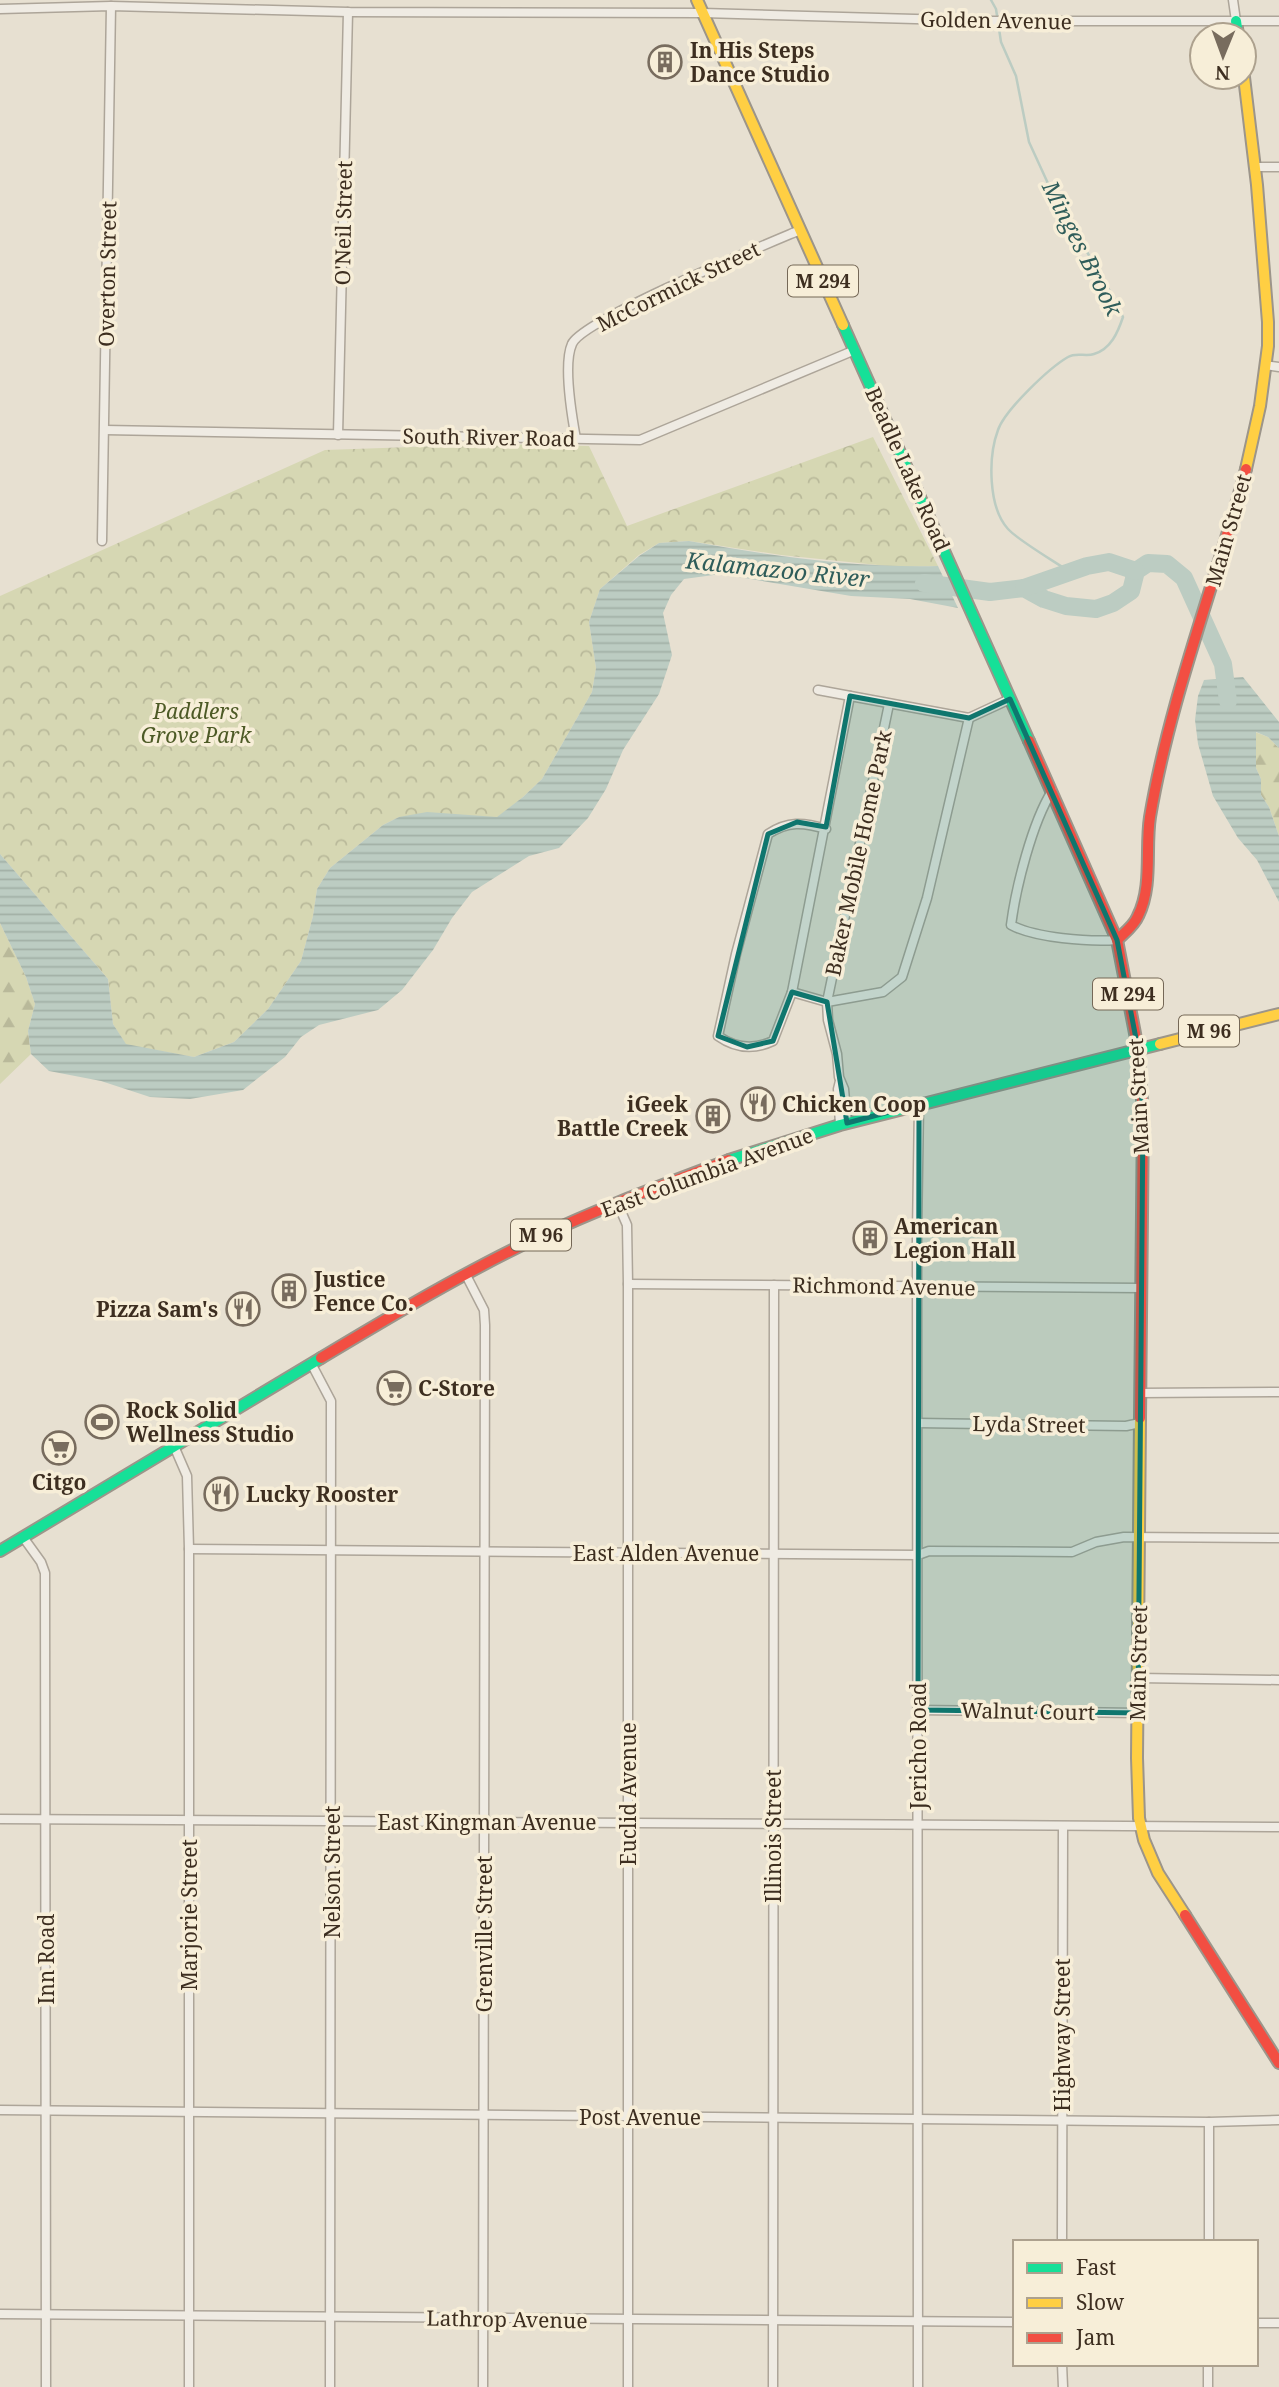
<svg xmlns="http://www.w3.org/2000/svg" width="1279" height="2387" font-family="'Noto Serif',serif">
  <defs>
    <pattern id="forest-firs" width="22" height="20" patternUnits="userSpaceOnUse" patternTransform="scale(1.75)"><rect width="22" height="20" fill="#d6d7b3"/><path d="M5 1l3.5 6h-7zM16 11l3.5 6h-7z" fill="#b9b99a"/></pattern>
    <pattern id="park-crowns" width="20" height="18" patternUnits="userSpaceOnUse" patternTransform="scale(1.75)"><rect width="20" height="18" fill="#d6d7b3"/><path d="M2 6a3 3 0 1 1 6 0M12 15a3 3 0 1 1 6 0" fill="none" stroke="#b9b99a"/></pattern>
    <pattern id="water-rules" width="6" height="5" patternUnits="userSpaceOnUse" patternTransform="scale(1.75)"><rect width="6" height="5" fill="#bcccc2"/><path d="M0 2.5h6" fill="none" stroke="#a2b0a6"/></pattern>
  </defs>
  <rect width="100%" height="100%" fill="#e7e0d1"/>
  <g fill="url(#forest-firs)">
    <path d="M 1255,732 L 1268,737 L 1279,748 L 1279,836 L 1269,807 L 1261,795 L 1261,779 L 1256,768 Z"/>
    <path d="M 0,923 L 26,977 L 35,1004 L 28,1031 L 31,1054 L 0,1084 Z"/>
  </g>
  <path fill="url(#park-crowns)" d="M 873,437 L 938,566 L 897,567 L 781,555 L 689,541 L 659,543 L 639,555 L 600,589 L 589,622 L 596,668 L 592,692 L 542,779 L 523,797 L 498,817 L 399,817 L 383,825 L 330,868 L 317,889 L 313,916 L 301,961 L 268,1009 L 234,1042 L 194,1057 L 126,1045 L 113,1024 L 108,979 L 0,854 L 0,596 L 325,450 L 498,444 L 589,446 L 627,526 Z"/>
  <g fill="url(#water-rules)">
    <path d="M 689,541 C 771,556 856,568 938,566 L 958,608 L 910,599 L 851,596 L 721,574 L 684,579 L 671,595 L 663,613 L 672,655 L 659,694 L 623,750 L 606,789 L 588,818 L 559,848 L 529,856 L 472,892 L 452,918 L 433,950 L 402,990 L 378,1010 L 319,1025 L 301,1037 L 285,1057 L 243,1090 L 190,1099 L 150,1097 L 101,1081 L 49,1071 L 31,1054 L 28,1031 L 35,1004 L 26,977 L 0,923 L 0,854 L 108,979 L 113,1024 L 126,1044 L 194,1057 L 234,1042 L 268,1009 L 301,961 L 313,916 L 317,889 L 330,868 L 383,825 L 399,817 L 427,812 L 497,817 L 523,797 L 542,779 L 592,692 L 596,668 L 589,622 L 600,589 L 639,556 L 659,543 Z"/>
    <path d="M 1243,677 L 1279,722 L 1279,748 L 1268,737 L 1256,732 L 1256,768 L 1261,779 L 1261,795 L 1269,807 L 1279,836 L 1279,902 L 1257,860 L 1238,838 L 1213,796 L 1198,744 L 1195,720 L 1198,696 L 1204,680 Z"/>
  </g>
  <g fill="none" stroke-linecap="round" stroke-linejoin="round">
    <path stroke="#bcccc2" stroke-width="2.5" d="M 991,0 L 996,9 L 1001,42 L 1016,76 L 1029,142 L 1051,190 L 1115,300 L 1123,317 C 1118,332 1111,349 1094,354 C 1086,357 1076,352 1068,357 C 1049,368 1005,410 998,430 C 988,457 988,507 1008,529 C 1019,541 1054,561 1070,572"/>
    <g stroke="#bcccc2" stroke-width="18">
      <path d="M 924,583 L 990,592 L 1024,588 L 1044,599 L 1066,606 L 1096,609 L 1113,603 L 1131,591 L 1136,571 L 1148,563 L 1167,564 L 1184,578 L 1223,664 L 1228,701"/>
      <path d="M 1024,588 L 1087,566 L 1109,562 L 1136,571"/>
    </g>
    <defs>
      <g id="street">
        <path d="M 1233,0 L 1236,21"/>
        <path d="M 0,9 L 111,6 L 348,12 L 703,13 L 987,21 L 1279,21"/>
        <path d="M 1256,167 L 1279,167"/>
        <path d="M 1265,365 L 1279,367"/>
        <path d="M 105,430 L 640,440 L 855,350"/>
        <path d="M 338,435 L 348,12"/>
        <path d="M 576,439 C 572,417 563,364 572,344 C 582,320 767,244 800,230"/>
        <path d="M 102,541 L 111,6"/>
        <path d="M 818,690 L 969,718 L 1010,699"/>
        <path d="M 1052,791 C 1032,823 1016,887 1011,925 C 1035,938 1089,942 1117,940"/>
        <path d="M 826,829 C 803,822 788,821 768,834 L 736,954 L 718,1036 C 735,1048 754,1050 773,1041 L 792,992 L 850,696"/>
        <path d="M 792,992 L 827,1002 L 883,992 L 902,977 L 927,898 L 969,718"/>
        <path d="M 840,1081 L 838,1089 L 840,1125"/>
        <path d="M 847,1123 L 844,1089 L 839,1077 L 837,1054 L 828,1020 L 827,1002 L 889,704"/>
        <path d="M 617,1202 L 627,1225 L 628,1284 L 628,2387"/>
        <path d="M 466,1275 L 484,1310 L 485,1325 L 483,2387"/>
        <path d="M 628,1284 L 1140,1288"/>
        <path d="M 311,1363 L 331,1401 L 330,2387"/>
        <path d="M 1140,1393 L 1279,1392"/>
        <path d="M 918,1423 L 1126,1426 L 1140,1423"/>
        <path d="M 174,1446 L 187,1476 L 189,1549 L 189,2387"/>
        <path d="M 23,1537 L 41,1562 L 45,1573 L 46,2387"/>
        <path d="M 189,1549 L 918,1555 L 929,1551 L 1072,1552 L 1096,1542 L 1124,1537 L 1279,1538"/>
        <path d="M 1138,1678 L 1279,1680"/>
        <path d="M 918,1710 L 1138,1713"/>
        <path d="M 0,1819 L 1279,1827"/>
        <path d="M 0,2110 L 1209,2122 L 1279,2120"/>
        <path d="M 1062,2242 L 1063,1828"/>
        <path d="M 1209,2242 L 1209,2122"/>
        <path d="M 0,2314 L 1015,2322"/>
        <path d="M 1256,2323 L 1279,2323"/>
        <path d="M 1062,2364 L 1063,2387"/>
        <path d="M 773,2387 L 774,1285"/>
        <path d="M 918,2387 L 917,1233 L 919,1104"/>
        <path d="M 1208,2387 L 1208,2364"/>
      </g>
      <g id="fast">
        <path d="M 1236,21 L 1238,35"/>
        <path d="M 843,325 L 1029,741"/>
        <path d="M 729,1160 L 840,1125 L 1160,1044"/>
        <path d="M 0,1551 L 321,1358"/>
      </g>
      <g id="slow">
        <path d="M 697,0 L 843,325"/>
        <path d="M 1244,77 L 1257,185 L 1268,322 L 1268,346 L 1260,406 L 1246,469"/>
        <path d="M 1160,1044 L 1279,1014"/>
        <path d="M 1140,1418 L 1137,1758 L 1139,1818 L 1144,1840 L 1158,1873 L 1185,1915"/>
      </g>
      <g id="jam">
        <path d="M 1029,741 L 1117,940 L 1138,1049"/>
        <path d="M 1117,940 C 1124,933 1134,926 1138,916 C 1153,886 1145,849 1150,817 C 1170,698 1215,585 1246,469"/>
        <path d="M 1138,1049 L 1143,1113 L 1140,1418"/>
        <path d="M 321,1358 C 391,1316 466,1271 541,1236 C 602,1207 666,1184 729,1160"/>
        <path d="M 1185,1915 L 1279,2063"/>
      </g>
    </defs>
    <use href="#street" stroke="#ada599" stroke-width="11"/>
    <use href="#fast" stroke="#9c958a" stroke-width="14"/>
    <use href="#slow" stroke="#9c958a" stroke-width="14"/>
    <use href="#jam" stroke="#9c958a" stroke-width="14"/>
    <use href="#street" stroke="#efebe3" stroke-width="8"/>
    <use href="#fast" stroke="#16e098" stroke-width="10"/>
    <use href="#slow" stroke="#ffcf43" stroke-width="10"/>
    <use href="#jam" stroke="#f24e42" stroke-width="10"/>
  </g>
  <path fill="#0f766e" fill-opacity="0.2" stroke="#0f766e" stroke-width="5" stroke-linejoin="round" d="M 850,696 L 969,718 L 1010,699 L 1117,940 L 1138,1049 L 1143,1113 L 1138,1713 L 918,1710 L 919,1104 L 847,1123 L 827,1002 L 792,992 L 773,1041 L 747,1047 L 718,1036 L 768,834 L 797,822 L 826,827 Z"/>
  <defs>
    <symbol id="building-ring" viewBox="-11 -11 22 22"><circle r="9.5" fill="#f7eed8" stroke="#786c5e" stroke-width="1.5"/><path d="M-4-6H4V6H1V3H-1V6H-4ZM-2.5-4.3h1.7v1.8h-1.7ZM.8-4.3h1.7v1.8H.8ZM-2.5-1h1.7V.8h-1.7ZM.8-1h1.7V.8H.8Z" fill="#786c5e"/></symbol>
    <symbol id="restaurant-ring" viewBox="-11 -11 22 22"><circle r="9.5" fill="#f7eed8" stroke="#786c5e" stroke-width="1.5"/><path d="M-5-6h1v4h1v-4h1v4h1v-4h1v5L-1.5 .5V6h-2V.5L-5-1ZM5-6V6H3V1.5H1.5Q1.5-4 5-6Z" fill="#786c5e"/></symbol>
    <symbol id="supermarket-ring" viewBox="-11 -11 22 22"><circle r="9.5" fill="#f7eed8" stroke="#786c5e" stroke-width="1.5"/><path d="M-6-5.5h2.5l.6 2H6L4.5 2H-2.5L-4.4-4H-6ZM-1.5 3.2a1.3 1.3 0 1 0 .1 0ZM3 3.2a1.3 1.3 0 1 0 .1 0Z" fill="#786c5e"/></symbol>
    <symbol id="stadium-ring" viewBox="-11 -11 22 22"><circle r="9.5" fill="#f7eed8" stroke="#786c5e" stroke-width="1.5"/><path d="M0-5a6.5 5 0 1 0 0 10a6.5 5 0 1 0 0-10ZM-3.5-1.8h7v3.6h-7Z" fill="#786c5e"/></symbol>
  </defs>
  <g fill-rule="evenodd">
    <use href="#building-ring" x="646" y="43" width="38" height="38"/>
    <use href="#restaurant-ring" x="739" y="1085" width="38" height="38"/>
    <use href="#building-ring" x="694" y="1097" width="38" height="38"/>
    <use href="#building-ring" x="851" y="1219" width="38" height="38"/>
    <use href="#building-ring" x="270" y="1272" width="38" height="38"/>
    <use href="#restaurant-ring" x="224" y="1290" width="38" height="38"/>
    <use href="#supermarket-ring" x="375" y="1369" width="38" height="38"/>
    <use href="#stadium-ring" x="83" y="1403" width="38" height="38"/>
    <use href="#supermarket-ring" x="40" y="1429" width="38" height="38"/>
    <use href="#restaurant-ring" x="202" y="1475" width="38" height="38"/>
  </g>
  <g text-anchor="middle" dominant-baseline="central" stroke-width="7" stroke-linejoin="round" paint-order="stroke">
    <g fill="#f7eed8" stroke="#756857" stroke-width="2">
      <rect x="788" y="265.5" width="70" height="31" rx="5"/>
      <rect x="1093" y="978.5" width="70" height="31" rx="5"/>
      <rect x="1179" y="1015.5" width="60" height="31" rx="5"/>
      <rect x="511" y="1219.5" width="60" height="31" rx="5"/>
    </g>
    <g font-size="19" font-weight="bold" fill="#3d2e20">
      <text x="823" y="281">M 294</text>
      <text x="1128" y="994">M 294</text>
      <text x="1209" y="1031">M 96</text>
      <text x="541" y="1235">M 96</text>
    </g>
    <g font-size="21" fill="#3d2e20" stroke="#f7eed8">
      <text transform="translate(996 20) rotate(1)">Golden Avenue</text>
      <text transform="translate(343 223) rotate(-89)">O'Neil Street</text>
      <text transform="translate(107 274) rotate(-89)">Overton Street</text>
      <text transform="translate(678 286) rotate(-26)">McCormick Street</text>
      <text transform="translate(489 437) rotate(1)">South River Road</text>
      <text transform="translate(908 469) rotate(66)">Beadle Lake Road</text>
      <text transform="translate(1228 530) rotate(-74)">Main Street</text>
      <text transform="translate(858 853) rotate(-78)">Baker Mobile Home Park</text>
      <text transform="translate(1138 1096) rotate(-93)">Main Street</text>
      <text transform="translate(707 1172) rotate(-20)">East Columbia Avenue</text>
      <text transform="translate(884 1286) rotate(1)">Richmond Avenue</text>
      <text transform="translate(1029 1424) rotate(1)">Lyda Street</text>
      <text x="666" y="1553">East Alden Avenue</text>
      <text transform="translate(1138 1663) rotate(-89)">Main Street</text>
      <text transform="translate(1028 1711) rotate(1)">Walnut Court</text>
      <text transform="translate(918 1746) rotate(-90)">Jericho Road</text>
      <text transform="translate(628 1794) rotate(-90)">Euclid Avenue</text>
      <text x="487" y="1822">East Kingman Avenue</text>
      <text transform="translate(773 1836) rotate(-90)">Illinois Street</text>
      <text transform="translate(332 1872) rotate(-90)">Nelson Street</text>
      <text transform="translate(189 1915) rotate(-90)">Marjorie Street</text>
      <text transform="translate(484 1934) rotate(-90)">Grenville Street</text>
      <text transform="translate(46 1959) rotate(-90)">Inn Road</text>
      <text transform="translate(1062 2035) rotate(-90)">Highway Street</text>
      <text x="640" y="2117">Post Avenue</text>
      <text transform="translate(507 2319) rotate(1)">Lathrop Avenue</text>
    </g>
    <g font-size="21" font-weight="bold" fill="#3d2e20" stroke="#f7eed8" text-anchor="start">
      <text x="690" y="50">In His Steps<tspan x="690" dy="24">Dance Studio</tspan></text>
      <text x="688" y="1104" text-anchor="end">iGeek<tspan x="688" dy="24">Battle Creek</tspan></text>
      <text x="782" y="1104">Chicken Coop</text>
      <text x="894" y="1226">American<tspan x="894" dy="24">Legion Hall</tspan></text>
      <text x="314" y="1279">Justice<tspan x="314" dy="24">Fence Co.</tspan></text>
      <text x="218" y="1309" text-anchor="end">Pizza Sam's</text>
      <text x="418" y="1388">C-Store</text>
      <text x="126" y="1410">Rock Solid<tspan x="126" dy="24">Wellness Studio</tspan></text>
      <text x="59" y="1482" text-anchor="middle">Citgo</text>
      <text x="246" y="1494">Lucky Rooster</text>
    </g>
    <g font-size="21" font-style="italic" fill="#4d5a26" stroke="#f7eed8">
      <text x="196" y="711">Paddlers<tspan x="196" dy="24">Grove Park</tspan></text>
    </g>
    <g font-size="23" font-style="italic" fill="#2f5d5a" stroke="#f7eed8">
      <text transform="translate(1083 248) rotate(63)">Minges Brook</text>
      <text transform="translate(778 569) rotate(6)">Kalamazoo River</text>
    </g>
  </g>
  <rect x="1013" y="2240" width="245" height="126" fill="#f7eed8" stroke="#ada18e" stroke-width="2"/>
  <rect x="1027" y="2263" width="35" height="10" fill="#16e098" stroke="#ada18e" stroke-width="2"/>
  <text x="1076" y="2275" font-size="21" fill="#3d2e20">Fast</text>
  <rect x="1027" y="2298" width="35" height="10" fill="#ffcf43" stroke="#ada18e" stroke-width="2"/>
  <text x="1076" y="2310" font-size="21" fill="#3d2e20">Slow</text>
  <rect x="1027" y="2333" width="35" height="10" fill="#f24e42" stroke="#ada18e" stroke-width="2"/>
  <text x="1076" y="2345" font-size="21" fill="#3d2e20">Jam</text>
  <g transform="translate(1223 56) rotate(181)"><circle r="33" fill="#f7eed8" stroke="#ada18e" stroke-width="2"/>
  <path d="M0-5L12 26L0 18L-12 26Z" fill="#786c5e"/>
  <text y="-10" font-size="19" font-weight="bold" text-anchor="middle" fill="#3d2e20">N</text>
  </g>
</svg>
